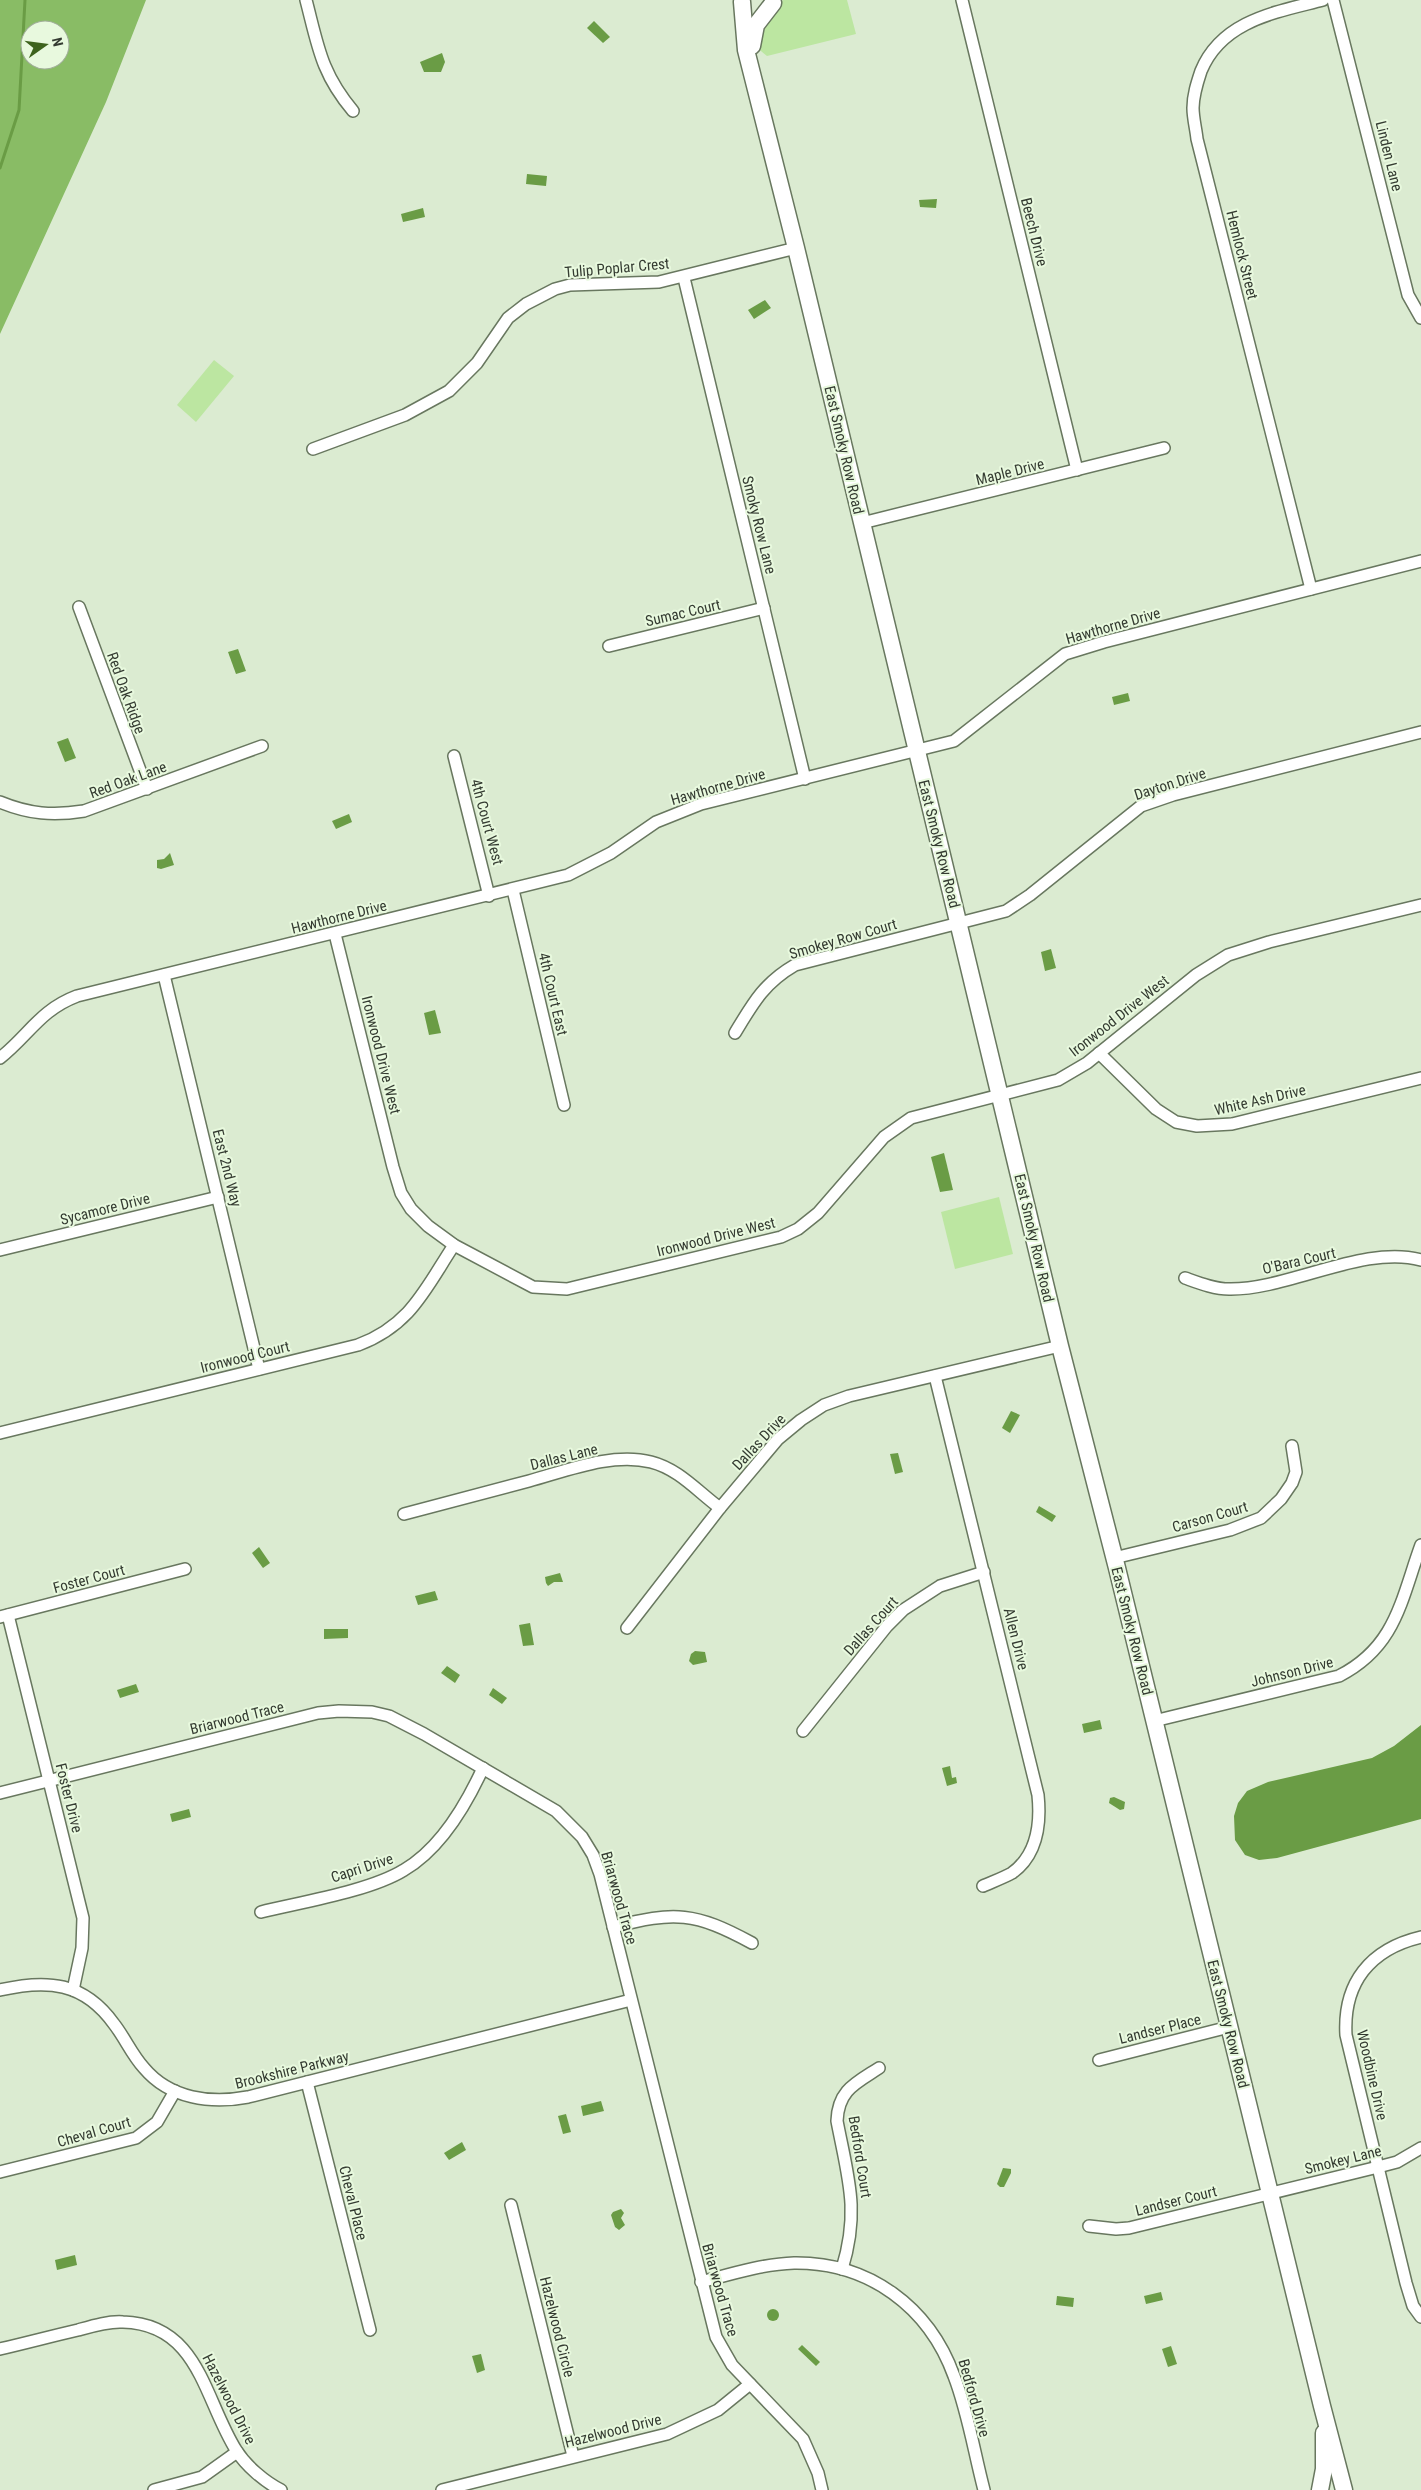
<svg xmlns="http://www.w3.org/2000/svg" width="1421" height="2490" font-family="'Roboto Condensed',sans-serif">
  <rect width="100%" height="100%" fill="#dbebd1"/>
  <g fill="#bce6a1">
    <path d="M 783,0 L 847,0 L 856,34 L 767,56 L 756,47 L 767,20 Z"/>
    <path d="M 214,360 L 234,376 L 196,422 L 177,405 Z"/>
    <path d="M 999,1197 L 1013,1254 L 955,1269 L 941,1212 Z"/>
  </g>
  <path fill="#89bc65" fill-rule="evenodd" d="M 0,0 L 146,0 L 106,102 L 0,334 ZM 30,30 L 60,30 L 60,60 L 30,60 Z"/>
  <g fill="#6a9c45">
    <path d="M 594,21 L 610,37 L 603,43 L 587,28 Z"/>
    <path d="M 442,53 L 445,62 L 441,72 L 424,72 L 420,62 Z"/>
    <path d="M 527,174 L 547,176 L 546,186 L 526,184 Z"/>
    <path d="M 937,199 L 936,208 L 920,207 L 919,200 Z"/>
    <path d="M 423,208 L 425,217 L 403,222 L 401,214 Z"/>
    <path d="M 765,300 L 771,308 L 754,319 L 748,310 Z"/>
    <path d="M 238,649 L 246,671 L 236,674 L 228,652 Z"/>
    <path d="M 1128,693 L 1130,701 L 1114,705 L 1112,697 Z"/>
    <path d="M 68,738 L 76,758 L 65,762 L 57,742 Z"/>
    <path d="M 349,814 L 352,822 L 336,829 L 332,821 Z"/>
    <path d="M 170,853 L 174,865 L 161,869 L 157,868 L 157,860 L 164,859 Z"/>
    <path d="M 1051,949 L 1056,968 L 1045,971 L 1041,952 Z"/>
    <path d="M 435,1010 L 441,1033 L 429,1035 L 424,1013 Z"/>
    <path d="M 944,1153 L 953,1190 L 940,1192 L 931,1157 Z"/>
    <path d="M 1011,1411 L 1020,1415 L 1010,1433 L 1002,1428 Z"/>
    <path d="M 898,1453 L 903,1472 L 895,1474 L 890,1454 Z"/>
    <path d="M 1039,1506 L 1056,1516 L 1052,1522 L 1036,1512 Z"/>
    <path d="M 259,1547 L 270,1563 L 263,1568 L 252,1553 Z"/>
    <path d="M 560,1573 L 563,1582 L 554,1582 L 548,1586 L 546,1583 L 545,1577 Z"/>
    <path d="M 435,1591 L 438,1600 L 418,1605 L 415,1596 Z"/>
    <path d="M 530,1623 L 534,1645 L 523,1646 L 519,1625 Z"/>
    <path d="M 324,1629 L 348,1629 L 348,1638 L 324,1639 Z"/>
    <path d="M 695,1651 L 705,1652 L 707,1662 L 693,1665 L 689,1661 L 691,1654 Z"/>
    <path d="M 447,1666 L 460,1675 L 455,1683 L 441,1673 Z"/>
    <path d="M 136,1684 L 139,1692 L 120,1698 L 117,1690 Z"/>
    <path d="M 493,1688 L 507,1698 L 502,1704 L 489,1695 Z"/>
    <path d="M 1100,1720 L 1102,1729 L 1084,1733 L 1082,1724 Z"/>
    <path d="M 1421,1725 L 1421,1819 L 1277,1858 L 1259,1860 L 1245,1855 L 1235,1840 L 1234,1816 L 1238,1803 L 1247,1791 L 1268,1782 L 1372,1758 L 1394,1746 Z"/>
    <path d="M 950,1766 L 952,1778 L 956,1777 L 957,1783 L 947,1786 L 942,1768 Z"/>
    <path d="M 1114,1797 L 1125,1802 L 1124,1809 L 1120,1810 L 1109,1803 L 1110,1798 Z"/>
    <path d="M 189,1809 L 191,1817 L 172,1822 L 170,1814 Z"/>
    <path d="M 601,2101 L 604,2111 L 583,2116 L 581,2106 Z"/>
    <path d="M 566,2114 L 571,2132 L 563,2134 L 558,2116 Z"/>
    <path d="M 462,2142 L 466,2150 L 449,2160 L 444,2153 Z"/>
    <path d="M 1003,2168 L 1011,2169 L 1011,2173 L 1004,2187 L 1000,2187 L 997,2184 Z"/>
    <path d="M 621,2209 L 624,2213 L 621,2218 L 625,2225 L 619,2230 L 615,2227 L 611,2215 L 613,2212 Z"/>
    <path d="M 75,2255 L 77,2265 L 57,2270 L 55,2260 Z"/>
    <path d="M 1161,2292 L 1163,2300 L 1146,2304 L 1144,2296 Z"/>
    <path d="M 1057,2296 L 1074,2298 L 1073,2307 L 1056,2305 Z"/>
    <circle cx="773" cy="2315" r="6"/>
    <path d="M 802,2345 L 820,2362 L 816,2366 L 798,2349 Z"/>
    <path d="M 1171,2346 L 1177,2364 L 1168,2367 L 1162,2349 Z"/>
    <path d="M 481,2354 L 485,2370 L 477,2373 L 472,2356 Z"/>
  </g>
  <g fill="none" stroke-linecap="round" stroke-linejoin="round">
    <path stroke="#6a9c45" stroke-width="3" d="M 0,168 L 19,110 L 25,0"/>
    <defs>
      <g id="street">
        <path d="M 306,0 C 318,46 321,73 353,111"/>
        <path d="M 962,0 L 1077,470"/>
        <path d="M 1333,0 L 1408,295 L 1421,318"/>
        <path d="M 684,278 L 805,779"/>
        <path d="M 313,449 L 405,415 L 449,391 L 477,363 L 508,318 L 526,304 L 555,289 L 570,285 L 659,282 L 796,248"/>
        <path d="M 862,523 L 1164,448"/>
        <path d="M 1311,589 L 1197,139 C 1196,129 1193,118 1193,108 C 1193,95 1197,83 1201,71 C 1222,20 1277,12 1323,0"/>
        <path d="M 79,607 L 147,789"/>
        <path d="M 609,646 L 764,608"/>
        <path d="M 454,756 L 489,896"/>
        <path d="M 0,802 C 29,814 53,816 84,811 L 262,746"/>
        <path d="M 513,890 L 564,1105"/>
        <path d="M 335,934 L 393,1167 L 401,1193 L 411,1209 L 428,1226 L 454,1245 L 533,1287 L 567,1289 L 781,1237 L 798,1229 L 818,1213 L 884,1137 L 911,1118 L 1058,1080 L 1087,1063 L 1196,975 L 1228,955 L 1269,942 L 1421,905"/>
        <path d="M 164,975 L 259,1369"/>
        <path d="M 735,1033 C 753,1003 764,983 795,965 L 1006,911 L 1030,895 L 1141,806 L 1173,795 L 1421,732"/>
        <path d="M 1099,1053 L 1156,1109 L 1176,1122 L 1197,1126 L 1232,1124 L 1421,1078"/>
        <path d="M 0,1058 C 29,1035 40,1010 77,996 L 568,875 L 611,853 L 656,822 L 701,804 L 954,741 L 1065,654 L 1104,642 L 1421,561"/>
        <path d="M 0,1250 L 218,1197"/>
        <path d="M 1185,1278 C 1199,1283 1214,1289 1229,1289 C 1288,1290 1365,1244 1421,1260"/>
        <path d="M 935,1376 L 1038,1795 C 1041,1824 1037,1855 1012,1873 C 1003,1878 992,1882 983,1886"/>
        <path d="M 0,1433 L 358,1345 C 411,1325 425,1289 454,1245"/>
        <path d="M 404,1514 C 445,1503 487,1492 529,1481 C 566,1471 612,1452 651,1462 C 679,1469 698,1492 720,1508"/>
        <path d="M 1114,1558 L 1230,1530 L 1261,1518 L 1281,1499 L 1292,1483 L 1296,1472 L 1292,1446"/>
        <path d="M 8,1615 L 83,1918 L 82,1948 L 73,1990"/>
        <path d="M 0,1617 L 185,1569"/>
        <path d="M 627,1628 L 720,1508 L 778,1439 L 801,1420 L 824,1405 L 849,1396 L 1060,1346"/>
        <path d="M 1154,1721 L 1339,1676 C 1396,1647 1401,1600 1421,1545"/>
        <path d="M 803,1731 L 887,1626 L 903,1610 L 940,1586 L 984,1572"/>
        <path d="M 0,1793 L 318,1713 L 339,1711 L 372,1712 L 389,1716 L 424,1734 L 556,1811 L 582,1837 L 593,1855 L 600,1874 L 716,2337 L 732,2365 L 803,2439 L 818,2473 L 822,2490"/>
        <path d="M 261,1912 C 302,1902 370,1891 404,1870 C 440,1849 466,1805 483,1768"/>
        <path d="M 613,1927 C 675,1911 695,1912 752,1943"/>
        <path d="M 1421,1937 C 1370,1949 1343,1983 1346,2035 L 1406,2283 L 1413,2306 L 1421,2317"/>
        <path d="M 0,1990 C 47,1979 84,1982 114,2024 C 125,2038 132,2055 144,2068 C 170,2099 211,2104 248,2097 L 631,2000"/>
        <path d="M 1099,2060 L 1229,2027"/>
        <path d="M 307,2082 L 370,2330"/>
        <path d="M 0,2172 L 136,2138 L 157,2122 L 175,2091"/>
        <path d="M 511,2205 L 573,2456"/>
        <path d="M 1089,2226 L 1116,2229 L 1129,2228 L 1378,2167 L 1397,2162 L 1421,2148"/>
        <path d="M 842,2269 C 860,2211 848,2178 837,2121 C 838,2090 856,2083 879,2068"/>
        <path d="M 701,2282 C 731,2274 763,2264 794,2263 C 869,2262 929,2307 954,2376 C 968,2412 974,2452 984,2490"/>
        <path d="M 0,2349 C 26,2343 52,2336 78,2330 C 92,2326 108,2321 123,2322 C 199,2324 204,2399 236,2450 C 246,2466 265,2482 281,2490"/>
        <path d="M 154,2490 L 202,2477 L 237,2452"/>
        <path d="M 442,2490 L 667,2434 L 718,2410 L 750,2384"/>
      </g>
      <g id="secondary">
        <path d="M 742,2 L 746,50 L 796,248 L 1060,1346 L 1117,1568 L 1322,2406 L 1344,2490"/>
        <path d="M 752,46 L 756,25 L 773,3"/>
        <path d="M 1320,2490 L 1324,2469 L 1324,2433"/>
      </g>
    </defs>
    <use href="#street" stroke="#68775f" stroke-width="14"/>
    <use href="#secondary" stroke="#68775f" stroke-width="19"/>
    <use href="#street" stroke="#fff" stroke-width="11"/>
    <use href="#secondary" stroke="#fff" stroke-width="16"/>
  </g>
  <g text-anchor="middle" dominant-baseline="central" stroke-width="4" stroke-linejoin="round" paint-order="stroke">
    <g font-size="15" fill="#343b31" stroke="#e8f9de">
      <text transform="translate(1389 156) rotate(76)">Linden Lane</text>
      <text transform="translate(1034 232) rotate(76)">Beech Drive</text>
      <text transform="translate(1242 255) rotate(76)">Hemlock Street</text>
      <text transform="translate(617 268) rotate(-5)">Tulip Poplar Crest</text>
      <text transform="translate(844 450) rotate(77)">East Smoky Row Road</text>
      <text transform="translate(1010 472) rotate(-14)">Maple Drive</text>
      <text transform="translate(759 525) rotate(76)">Smoky Row Lane</text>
      <text transform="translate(683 613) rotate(-13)">Sumac Court</text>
      <text transform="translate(1113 626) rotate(-16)">Hawthorne Drive</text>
      <text transform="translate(126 693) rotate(70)">Red Oak Ridge</text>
      <text transform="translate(128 780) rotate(-20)">Red Oak Lane</text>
      <text transform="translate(1170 784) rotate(-18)">Dayton Drive</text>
      <text transform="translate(718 787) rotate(-16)">Hawthorne Drive</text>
      <text transform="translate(487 822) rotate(75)">4th Court West</text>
      <text transform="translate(939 844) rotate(76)">East Smoky Row Road</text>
      <text transform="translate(339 917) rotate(-14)">Hawthorne Drive</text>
      <text transform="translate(843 939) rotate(-16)">Smokey Row Court</text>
      <text transform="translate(553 994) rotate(77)">4th Court East</text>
      <text transform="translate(1119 1016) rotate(-38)">Ironwood Drive West</text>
      <text transform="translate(381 1055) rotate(76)">Ironwood Drive West</text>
      <text transform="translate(1260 1100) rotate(-13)">White Ash Drive</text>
      <text transform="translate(227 1168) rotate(76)">East 2nd Way</text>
      <text transform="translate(105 1209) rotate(-14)">Sycamore Drive</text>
      <text transform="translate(716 1237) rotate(-14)">Ironwood Drive West</text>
      <text transform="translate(1034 1238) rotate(77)">East Smoky Row Road</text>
      <text transform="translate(1299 1261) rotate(-13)">O'Bara Court</text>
      <text transform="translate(245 1357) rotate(-14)">Ironwood Court</text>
      <text transform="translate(759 1442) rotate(-47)">Dallas Drive</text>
      <text transform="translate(564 1457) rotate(-14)">Dallas Lane</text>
      <text transform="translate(1210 1517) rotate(-16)">Carson Court</text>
      <text transform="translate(89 1579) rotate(-15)">Foster Court</text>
      <text transform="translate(871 1626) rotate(-48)">Dallas Court</text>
      <text transform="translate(1132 1631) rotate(76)">East Smoky Row Road</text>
      <text transform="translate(1016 1639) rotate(76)">Allen Drive</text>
      <text transform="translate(1292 1672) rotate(-14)">Johnson Drive</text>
      <text transform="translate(237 1718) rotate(-14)">Briarwood Trace</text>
      <text transform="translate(69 1798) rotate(76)">Foster Drive</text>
      <text transform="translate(362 1868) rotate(-18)">Capri Drive</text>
      <text transform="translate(619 1898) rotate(74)">Briarwood Trace</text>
      <text transform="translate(1228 2024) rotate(76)">East Smoky Row Road</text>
      <text transform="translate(1160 2029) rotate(-14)">Landser Place</text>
      <text transform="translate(292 2070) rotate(-14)">Brookshire Parkway</text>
      <text transform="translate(1372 2075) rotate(77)">Woodbine Drive</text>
      <text transform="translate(94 2132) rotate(-16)">Cheval Court</text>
      <text transform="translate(860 2157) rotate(81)">Bedford Court</text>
      <text transform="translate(1343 2160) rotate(-14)">Smokey Lane</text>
      <text transform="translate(1176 2201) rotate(-14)">Landser Court</text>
      <text transform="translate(353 2203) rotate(76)">Cheval Place</text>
      <text transform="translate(720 2290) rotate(74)">Briarwood Trace</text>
      <text transform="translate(557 2327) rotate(76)">Hazelwood Circle</text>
      <text transform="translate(974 2398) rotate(74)">Bedford Drive</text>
      <text transform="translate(229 2399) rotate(63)">Hazelwood Drive</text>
      <text transform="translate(613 2431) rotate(-14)">Hazelwood Drive</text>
    </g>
  </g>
  <g transform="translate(45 45) rotate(76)"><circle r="24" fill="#e8f9de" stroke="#a0ad99"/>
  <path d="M0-4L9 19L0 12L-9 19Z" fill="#3d631d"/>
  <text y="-8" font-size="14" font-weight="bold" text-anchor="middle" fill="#343b31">N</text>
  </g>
</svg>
